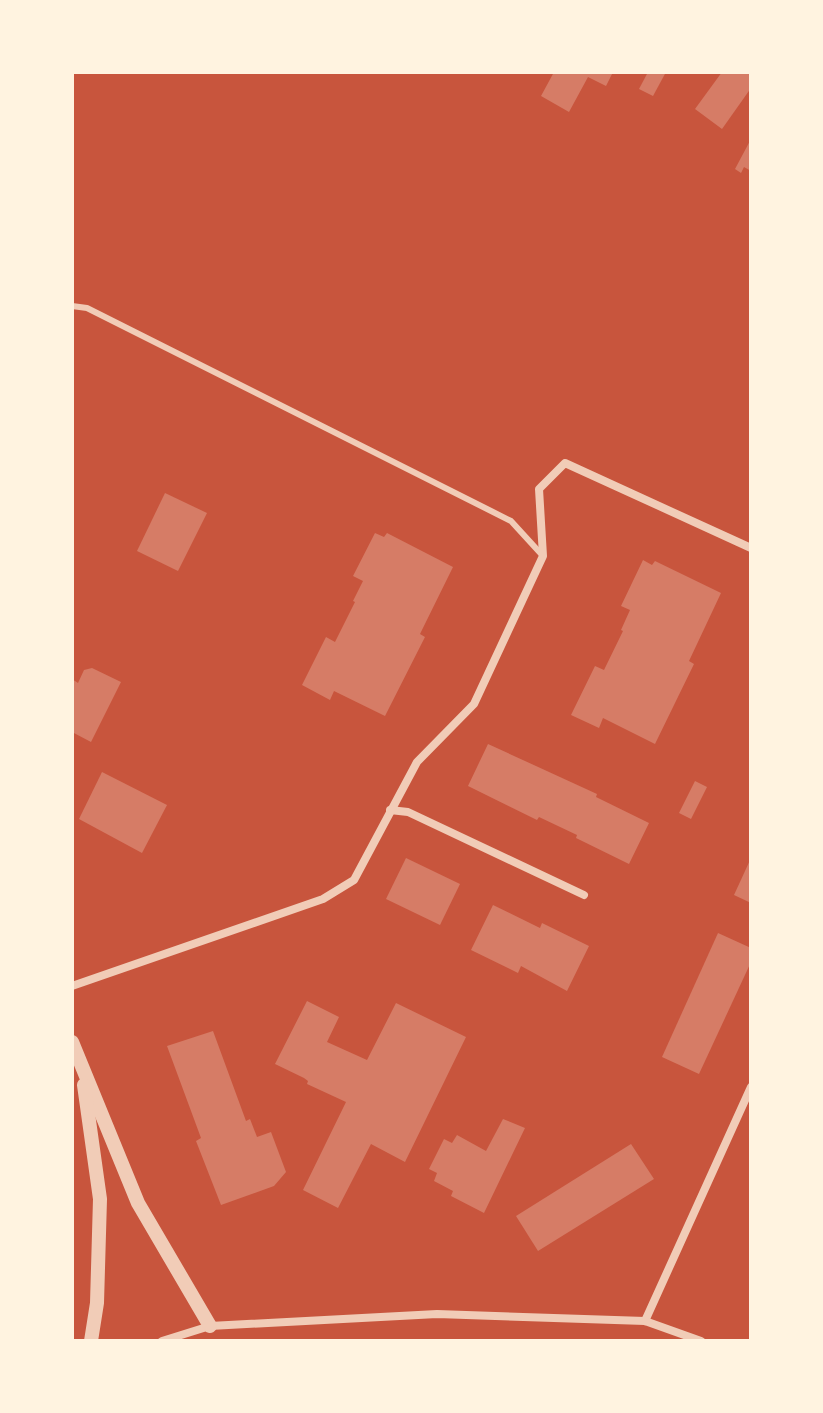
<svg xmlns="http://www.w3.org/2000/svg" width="823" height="1413" font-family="'Fira Sans Condensed',sans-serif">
  <rect width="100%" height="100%" fill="#c8553d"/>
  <g fill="#d67c66">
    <path d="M 554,72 L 613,72 L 606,86 L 588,77 L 569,112 L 541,96 Z"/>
    <path d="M 648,72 L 666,72 L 653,96 L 639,89 Z"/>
    <path d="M 722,72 L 751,72 L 751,88 L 722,129 L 695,109 Z"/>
    <path d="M 751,139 L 751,171 L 744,167 L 741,173 L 735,169 Z"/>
    <path d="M 165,493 L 207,513 L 178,571 L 137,551 Z"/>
    <path d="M 375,533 L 384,537 L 387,533 L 453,567 L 420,634 L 425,637 L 385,716 L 334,691 L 330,700 L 302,685 L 326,637 L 335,642 L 355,602 L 353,601 L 363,581 L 353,576 Z"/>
    <path d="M 643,560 L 652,565 L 655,561 L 721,593 L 689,661 L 694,664 L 655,744 L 603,718 L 599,728 L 571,715 L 595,666 L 604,670 L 623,631 L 621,630 L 630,610 L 621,606 Z"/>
    <path d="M 92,668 L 121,682 L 91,742 L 72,732 L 72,679 L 78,683 L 84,670 Z"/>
    <path d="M 488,744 L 597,794 L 596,797 L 649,823 L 629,864 L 576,838 L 577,835 L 539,817 L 537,820 L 468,786 Z"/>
    <path d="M 102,772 L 167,805 L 142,853 L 79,819 Z"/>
    <path d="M 695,781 L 707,787 L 691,819 L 679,813 Z"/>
    <path d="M 406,858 L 460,884 L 440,925 L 386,899 Z"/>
    <path d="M 751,858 L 751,903 L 734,895 Z"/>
    <path d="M 493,905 L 540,928 L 542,923 L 589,946 L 567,991 L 521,966 L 518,973 L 471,950 Z"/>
    <path d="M 718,933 L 751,948 L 751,962 L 699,1074 L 662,1057 Z"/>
    <path d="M 307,1001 L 339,1017 L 327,1042 L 367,1060 L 396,1003 L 466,1037 L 405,1162 L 371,1144 L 338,1208 L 303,1190 L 346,1102 L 307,1084 L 308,1081 L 304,1078 L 275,1064 Z"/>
    <path d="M 213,1031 L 246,1121 L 250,1119 L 257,1137 L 271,1132 L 286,1172 L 274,1186 L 221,1205 L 196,1141 L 201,1138 L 167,1046 Z"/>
    <path d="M 503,1119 L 525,1128 L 484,1213 L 451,1196 L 453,1191 L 434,1181 L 437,1173 L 429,1169 L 444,1139 L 452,1143 L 457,1135 L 486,1151 Z"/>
    <path d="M 631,1144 L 654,1179 L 538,1251 L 516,1216 Z"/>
  </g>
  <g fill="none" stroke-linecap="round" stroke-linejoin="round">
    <path stroke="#f1ccb7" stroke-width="6" d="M 72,306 L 87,308 L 511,521 L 543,556"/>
    <g stroke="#f1ccb7" stroke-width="8">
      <path d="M 390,810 L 408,812 L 584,895"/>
      <path d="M 72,986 L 323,899 L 354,880 L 417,762 L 474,704 L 543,556 L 539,489 L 565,463 L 751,548"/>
      <path d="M 645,1321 L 751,1087"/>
      <path d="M 162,1341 L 210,1326 L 437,1314 L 645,1321 L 701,1341"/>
    </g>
    <g stroke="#f1ccb7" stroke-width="14">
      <path d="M 72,1042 L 138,1203 L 210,1326"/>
      <path d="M 84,1085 L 100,1199 L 97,1303 L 91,1341"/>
    </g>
  </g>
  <rect width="823" height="1413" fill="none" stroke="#fff3e0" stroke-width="148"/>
</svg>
